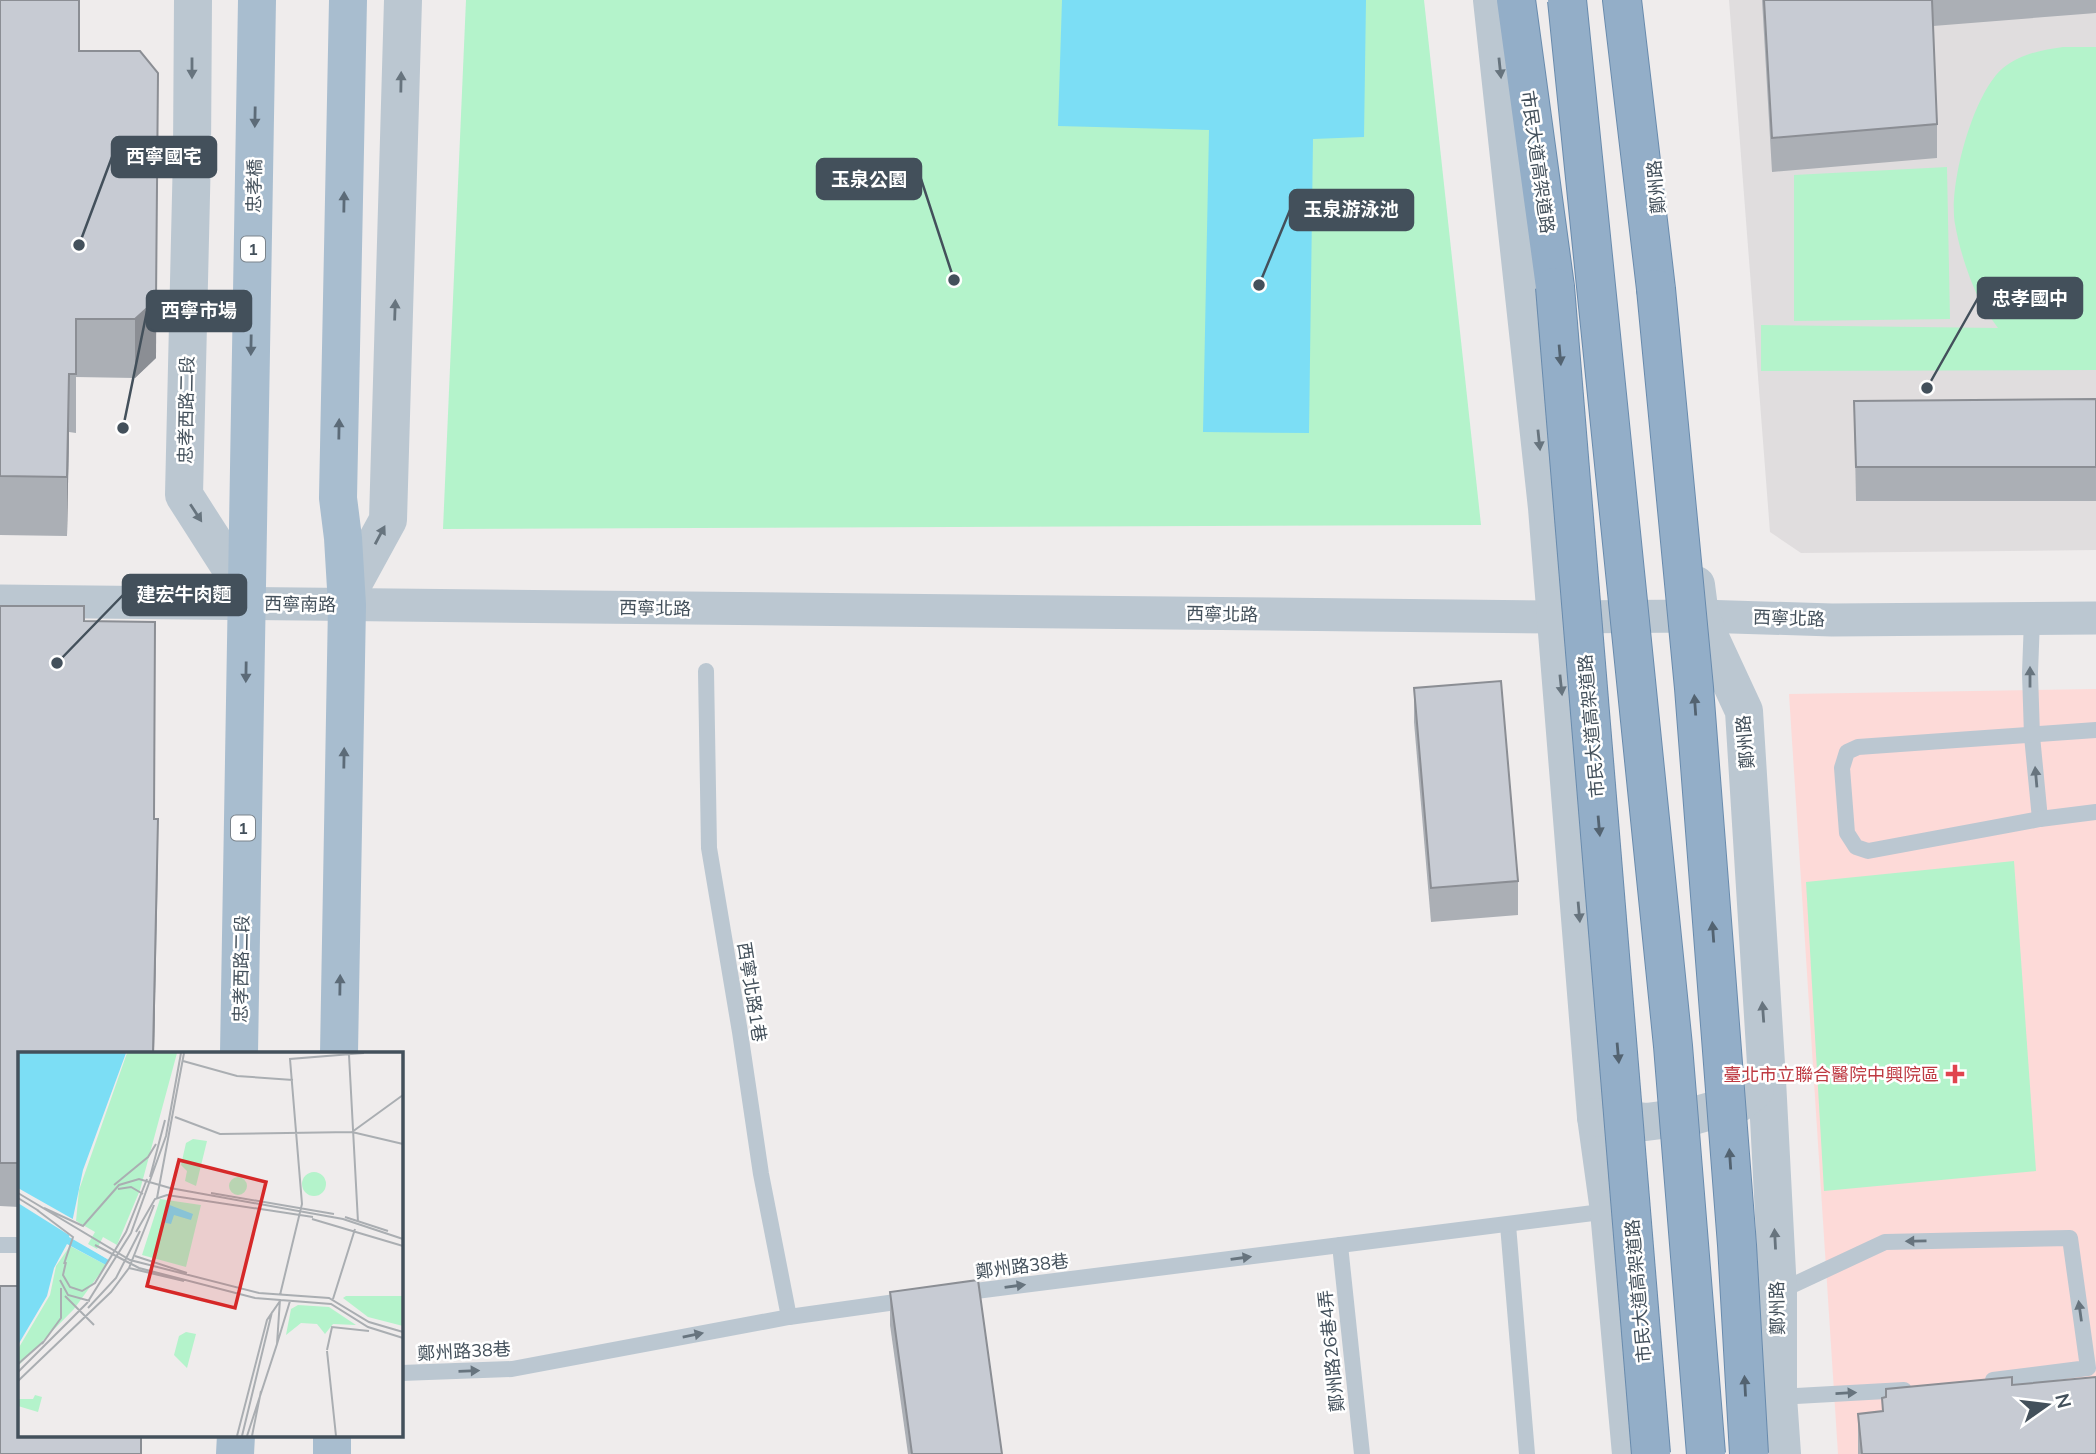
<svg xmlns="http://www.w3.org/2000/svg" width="2096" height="1454" font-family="Mulish,'Noto Sans TC',sans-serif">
  <rect width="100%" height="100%" fill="#efecec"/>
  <path fill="#e0ddde" d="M 1729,0 L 2096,0 L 2096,550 L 1801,553 L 1770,532 Z"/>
  <path fill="#fddad8" d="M 2096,689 L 2096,1454 L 1838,1454 L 1789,694 Z"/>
  <g fill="#b4f3cb">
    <path d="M 466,0 L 1424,0 L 1481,525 L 443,529 Z"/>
    <path d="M 2063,47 L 2096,47 L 2096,370 L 1761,371 L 1761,325 L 1998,328 C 1992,319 1984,310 1980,301 C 1969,279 1959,248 1955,224 C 1948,186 1973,93 2003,68 C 2021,54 2041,50 2063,47 Z"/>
    <path d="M 1947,167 L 1950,319 L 1794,321 L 1794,175 Z"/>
    <path d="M 2014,861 L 2036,1171 L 1824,1191 L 1806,882 Z"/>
  </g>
  <path fill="#7cdef5" d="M 1062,0 L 1366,0 L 1364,137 L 1313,139 L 1309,433 L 1203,432 L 1209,130 L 1058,126 Z"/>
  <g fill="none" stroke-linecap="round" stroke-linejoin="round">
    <defs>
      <g id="trunk">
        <path d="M 1516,0 L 1555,287"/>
        <path d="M 1622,0 L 1656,289"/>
      </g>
    </defs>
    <use href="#trunk" stroke="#698bad" stroke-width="40"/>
    <g stroke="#bbc7d1" stroke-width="16">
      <path d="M 2032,619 L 2030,673 L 2032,736 L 2040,819"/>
      <path d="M 706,671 L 709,848 L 740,1032 L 761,1174 L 789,1317"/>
      <path d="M 2096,730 L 1858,747 L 1847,752 L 1842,768 L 1847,833 L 1856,847 L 1868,851 L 2040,819 L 2096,812"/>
      <path d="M 1508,1225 L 1527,1454"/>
      <path d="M 0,1245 L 19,1245"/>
      <path d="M 1340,1245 L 1362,1454"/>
      <path d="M 1778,1292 L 1885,1242 L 2070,1238 L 2088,1368 L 1993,1380"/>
      <path d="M 960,1293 L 1609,1211"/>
      <path d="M 401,1373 L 512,1369 L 789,1317 L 910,1300"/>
      <path d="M 1778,1397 L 1904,1390"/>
    </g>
    <path stroke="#bbc7d1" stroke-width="33" d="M 0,601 L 1554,617 L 1700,616 L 1832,620 L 2096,618"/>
    <g stroke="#bbc7d1" stroke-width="38">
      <path d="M 193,0 L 192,153 L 184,495 L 246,592"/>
      <path d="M 1492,0 L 1547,508 L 1596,1117 L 1609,1211 L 1631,1454"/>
      <path d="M 1696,585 L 1700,616 L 1744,711 L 1767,1080 L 1778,1292 L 1778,1397 L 1782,1454"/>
      <path d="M 347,595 L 388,520 L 403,0"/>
      <path d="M 1596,1117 L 1646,1122 L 1693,1116 L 1739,1103 L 1755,1090"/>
    </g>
    <g stroke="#a8bdcf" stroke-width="38">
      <path d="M 239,1053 L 257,0"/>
      <path d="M 339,1053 L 347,605 L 343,538 L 338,498 L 348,0"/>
      <path d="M 235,1454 L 236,1435"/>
      <path d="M 332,1454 L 332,1435"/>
    </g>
    <use href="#trunk" stroke="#93aec8" stroke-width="38"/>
    <defs>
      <g id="trunk-bridge">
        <path d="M 1567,0 L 1673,1046 L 1706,1454"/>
        <path d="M 1555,287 L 1651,1454"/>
        <path d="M 1656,289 L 1694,688 L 1737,1245 L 1749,1454"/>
      </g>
    </defs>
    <use href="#trunk-bridge" stroke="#698bad" stroke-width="40" stroke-linecap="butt"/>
    <use href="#trunk-bridge" stroke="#93aec8" stroke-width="38"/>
  </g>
  <g fill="#abafb5">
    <path d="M 0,0 L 79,51 L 156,358 L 135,378 L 76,377 L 76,433 L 69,432 L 67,536 L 0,535 Z"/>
    <path d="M 1762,0 L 2096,0 L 2096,13 L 1933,26 L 1937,124 L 1937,158 L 1772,172 Z"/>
    <path d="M 2096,399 L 2096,501 L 1856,501 L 1854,401 Z"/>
    <path d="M 0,606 L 84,621 L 155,819 L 158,863 L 154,1053 L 19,1053 L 19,1207 L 0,1206 Z"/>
    <path d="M 1414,688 L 1518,881 L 1518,915 L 1431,922 L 1414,722 Z"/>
    <path d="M 890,1292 L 1002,1454 L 908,1454 L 890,1325 Z"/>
    <path d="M 1886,1389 L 2096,1454 L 1858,1454 L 1858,1414 L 1882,1411 L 1882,1398 L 1886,1398 Z"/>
  </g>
  <g fill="#8b8e94">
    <path d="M 158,73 L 156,358 L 135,378 L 135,319 Z"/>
    <path d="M 69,374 L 69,432 L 67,536 L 67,477 Z"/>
    <path d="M 158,819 L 154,1053 L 153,1053 Z"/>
  </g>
  <g fill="#c7cbd3" stroke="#8b8e94" stroke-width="2">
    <path d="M 0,0 L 79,0 L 79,51 L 140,51 L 158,73 L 156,300 L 135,319 L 76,319 L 76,374 L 69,374 L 67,477 L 0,476 Z"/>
    <path d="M 1764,0 L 1932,0 L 1937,124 L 1772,138 Z"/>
    <path d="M 2096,399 L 2096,467 L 1856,467 L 1854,401 Z"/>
    <path d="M 0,606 L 84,606 L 84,621 L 155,622 L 154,819 L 158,819 L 153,1053 L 19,1053 L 19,1163 L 0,1163 Z"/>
    <path d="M 1501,681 L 1518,881 L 1431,888 L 1414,688 Z"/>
    <path d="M 978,1280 L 1002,1454 L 912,1454 L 890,1292 Z"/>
    <path d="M 0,1286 L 19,1286 L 19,1435 L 141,1435 L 141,1454 L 0,1454 Z"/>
    <path d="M 2012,1377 L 2012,1385 L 2096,1377 L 2096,1454 L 1862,1454 L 1858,1414 L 1883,1411 L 1882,1398 L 1886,1397 L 1886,1389 Z"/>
  </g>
  <defs><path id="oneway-solid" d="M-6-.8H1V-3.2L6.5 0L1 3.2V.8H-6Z" transform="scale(1.75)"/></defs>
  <g fill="#67747e">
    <use href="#oneway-solid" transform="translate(192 68) rotate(90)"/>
    <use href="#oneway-solid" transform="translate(1500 68) rotate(84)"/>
    <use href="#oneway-solid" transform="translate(401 82) rotate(-89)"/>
    <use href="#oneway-solid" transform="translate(395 310) rotate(-88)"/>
    <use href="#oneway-solid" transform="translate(1539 440) rotate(84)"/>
    <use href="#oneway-solid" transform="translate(196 513) rotate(57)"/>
    <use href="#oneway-solid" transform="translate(380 535) rotate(-62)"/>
    <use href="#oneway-solid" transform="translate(2030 677) rotate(-90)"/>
    <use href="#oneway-solid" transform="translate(1561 685) rotate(84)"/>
    <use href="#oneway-solid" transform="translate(2036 777) rotate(-95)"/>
    <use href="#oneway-solid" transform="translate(1579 912) rotate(85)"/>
    <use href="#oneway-solid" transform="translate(1763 1012) rotate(-94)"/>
    <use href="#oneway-solid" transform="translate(1775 1239) rotate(-93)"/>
    <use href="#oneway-solid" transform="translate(1916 1241) rotate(179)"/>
    <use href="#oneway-solid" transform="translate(1241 1258) rotate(-8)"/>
    <use href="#oneway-solid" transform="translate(1015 1286) rotate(-8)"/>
    <use href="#oneway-solid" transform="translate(2080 1311) rotate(-98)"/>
    <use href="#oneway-solid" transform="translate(693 1335) rotate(-11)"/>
    <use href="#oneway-solid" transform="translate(469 1371) rotate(-2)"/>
    <use href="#oneway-solid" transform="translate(1846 1393) rotate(-3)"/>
  </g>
  <g fill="#5c6b78">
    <use href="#oneway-solid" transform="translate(255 117) rotate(91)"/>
    <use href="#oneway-solid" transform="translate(344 202) rotate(-89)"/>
    <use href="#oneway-solid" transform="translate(251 345) rotate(91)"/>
    <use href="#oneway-solid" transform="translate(339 429) rotate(-89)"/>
    <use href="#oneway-solid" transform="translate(246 672) rotate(91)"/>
    <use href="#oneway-solid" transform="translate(344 758) rotate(-89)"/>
    <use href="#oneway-solid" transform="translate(340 985) rotate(-89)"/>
  </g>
  <g fill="#536371">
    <use href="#oneway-solid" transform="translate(1560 355) rotate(85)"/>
    <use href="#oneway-solid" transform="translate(1695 705) rotate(-94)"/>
    <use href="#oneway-solid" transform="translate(1599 826) rotate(85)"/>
    <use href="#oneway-solid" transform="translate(1713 932) rotate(-94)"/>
    <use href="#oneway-solid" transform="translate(1618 1053) rotate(85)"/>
    <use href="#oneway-solid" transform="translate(1730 1159) rotate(-94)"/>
    <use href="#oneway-solid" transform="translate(1745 1386) rotate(-93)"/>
  </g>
  <path fill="#e0444e" stroke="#fff" stroke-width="2.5" d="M1951.5 1063.5h7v7h7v7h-7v7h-7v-7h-7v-7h7z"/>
  <g text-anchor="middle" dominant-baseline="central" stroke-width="5" stroke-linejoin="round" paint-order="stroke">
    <g fill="#fff" stroke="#7b848c" stroke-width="2">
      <rect x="241" y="236.5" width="24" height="25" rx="5"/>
      <rect x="231" y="815.5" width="24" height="25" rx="5"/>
    </g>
    <g font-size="16" font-weight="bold" fill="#43505b">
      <text x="253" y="249">1</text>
      <text x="243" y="828">1</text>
    </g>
    <g font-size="18" fill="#43505b" stroke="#fff">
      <text transform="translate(1538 162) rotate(82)">市民大道高架道路</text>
      <text transform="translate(254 186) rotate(-89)">忠孝橋</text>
      <text transform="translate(1656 187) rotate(-95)">鄭州路</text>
      <text transform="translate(186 410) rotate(-89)">忠孝西路二段</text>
      <text transform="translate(300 604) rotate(1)">西寧南路</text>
      <text transform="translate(655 608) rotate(1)">西寧北路</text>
      <text transform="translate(1222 614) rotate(1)">西寧北路</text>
      <text transform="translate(1789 618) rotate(2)">西寧北路</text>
      <text transform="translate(1591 726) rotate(-95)">市民大道高架道路</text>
      <text transform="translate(1745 742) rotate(-95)">鄭州路</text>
      <text transform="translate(241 969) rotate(-89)">忠孝西路二段</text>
      <text transform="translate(752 992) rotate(81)">西寧北路1巷</text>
      <text transform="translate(1022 1266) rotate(-7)">鄭州路38巷</text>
      <text transform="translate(1638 1291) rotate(-95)">市民大道高架道路</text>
      <text transform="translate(1777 1308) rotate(-91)">鄭州路</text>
      <text transform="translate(464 1351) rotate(-3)">鄭州路38巷</text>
      <text transform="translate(1331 1351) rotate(-96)">鄭州路26巷4弄</text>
    </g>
    <g font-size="18" fill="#be3a42" stroke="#fff" text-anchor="end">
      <text x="1939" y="1074">臺北市立聯合醫院中興院區</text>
    </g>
  </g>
  <g transform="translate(18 1052)">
    <rect width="385" height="385" fill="#efecec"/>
    <path d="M 109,1 L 159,1 L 122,138 L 99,193 L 85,185 L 79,197 L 70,192 L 77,180 L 58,169 L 61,138 ZM 175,87 L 189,89 L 178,134 L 167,129 L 169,119 L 163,113 L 168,91 ZM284 132a12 12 0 1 1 24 0a12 12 0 1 1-24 0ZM211 134a9 9 0 1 1 18 0a9 9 0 1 1-18 0ZM 142,147 L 183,153 L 168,215 L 124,203 ZM 52,194 L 88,213 L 56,257 L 0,314 L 0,297 L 32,243 L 38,214 ZM 328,244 L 384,244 L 385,274 L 350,265 L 325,246 ZM 280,253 L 311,255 L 338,273 L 315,272 L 307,282 L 299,272 L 283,271 L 268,283 L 273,257 ZM 168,280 L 178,282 L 169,316 L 156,303 L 161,284 ZM 17,343 L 24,345 L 20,360 L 0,354 L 1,347 L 15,347 Z" fill="#b4f3cb"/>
    <path d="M 0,1 L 108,1 L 65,118 L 51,185 L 91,208 L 88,213 L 49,192 L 36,216 L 29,244 L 0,293 ZM 149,152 L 175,162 L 173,168 L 156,163 L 153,172 L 144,170 Z" fill="#7cdef5"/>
    <path d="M 0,136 L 60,170 L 56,183 L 94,210 L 0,151 Z" fill="#efecec"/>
    <path fill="none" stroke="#aaaeb2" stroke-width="2" d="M 331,3 L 340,170M 165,9 L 219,24 L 275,28M 157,65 L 202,82 L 334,80 L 385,92M 334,80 L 385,43M 132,125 L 147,68M 96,133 L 130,105 L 138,92M 100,137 L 113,135 L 125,142M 0,141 L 112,208 L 241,241 L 311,246 L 351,270 L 385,280M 193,141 L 316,162M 0,146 L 21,159M 139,146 L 166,1M 26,156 L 65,174 L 101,133 L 121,127 L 152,136 L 325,167 L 385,187M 19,158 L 55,185 L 46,212M 327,165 L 370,179M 294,167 L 385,194M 118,180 L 137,147 L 149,143 L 295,165M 77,193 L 121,216 L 237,246 L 313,252 L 350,275 L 385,286M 117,204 L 169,221M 48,210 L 45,223 L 52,235 L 64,239 L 77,231 L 108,180 L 129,127M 111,216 L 166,229M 42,228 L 50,243 L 72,249M 262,243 L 284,152 L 272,7 L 346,1M 47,244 L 76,273M 315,247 L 337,177M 70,256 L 98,226 L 122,179M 24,292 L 43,266 L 43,236M 259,292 L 272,249M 309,298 L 314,275 L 351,279M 309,299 L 318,384M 0,312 L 25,290M 0,320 L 69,251 L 113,181 L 148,84 L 163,1M 0,329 L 93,240 L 111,216 L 136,153M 219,384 L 249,268 L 262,249M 224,384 L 254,260M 229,384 L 259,292 L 262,247M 234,384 L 243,339"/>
    <path fill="#d62828" fill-opacity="0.15" stroke="#d62828" stroke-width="3.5" d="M 161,108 L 248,130 L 217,256 L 129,234 Z"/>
    <rect width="385" height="385" fill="none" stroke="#43505b" stroke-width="3.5"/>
  </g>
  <path fill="none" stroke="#43505b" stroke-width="2.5" d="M79 245L112 157M954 280L921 179M1259 285L1290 210M1927 388L1978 298M123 428L147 311M57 663L123 595"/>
  <g fill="#43505b" stroke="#fff" stroke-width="2.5">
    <circle cx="79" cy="245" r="7"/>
    <circle cx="954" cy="280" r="7"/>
    <circle cx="1259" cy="285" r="7"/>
    <circle cx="1927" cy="388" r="7"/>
    <circle cx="123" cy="428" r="7"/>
    <circle cx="57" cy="663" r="7"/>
  </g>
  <g fill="#43505b" stroke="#43505b" stroke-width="2.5">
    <rect x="112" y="137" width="104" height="40" rx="7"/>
    <rect x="817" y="159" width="104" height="40" rx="7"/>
    <rect x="1290" y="190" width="123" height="40" rx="7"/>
    <rect x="1978" y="278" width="104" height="40" rx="7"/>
    <rect x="147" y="291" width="104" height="40" rx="7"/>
    <rect x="123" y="575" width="123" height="40" rx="7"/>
  </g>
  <g font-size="19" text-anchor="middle" font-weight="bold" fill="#fff">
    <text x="164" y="163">西寧國宅</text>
    <text x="869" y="186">玉泉公園</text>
    <text x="1351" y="216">玉泉游泳池</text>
    <text x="2030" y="305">忠孝國中</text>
    <text x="199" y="317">西寧市場</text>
    <text x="184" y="601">建宏牛肉麵</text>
  </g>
  <g transform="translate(2047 1405) rotate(76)" stroke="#ffffff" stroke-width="5" paint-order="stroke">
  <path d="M0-5L12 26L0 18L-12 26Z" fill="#43505b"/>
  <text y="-10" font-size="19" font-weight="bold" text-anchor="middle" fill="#43505b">N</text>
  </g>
</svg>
